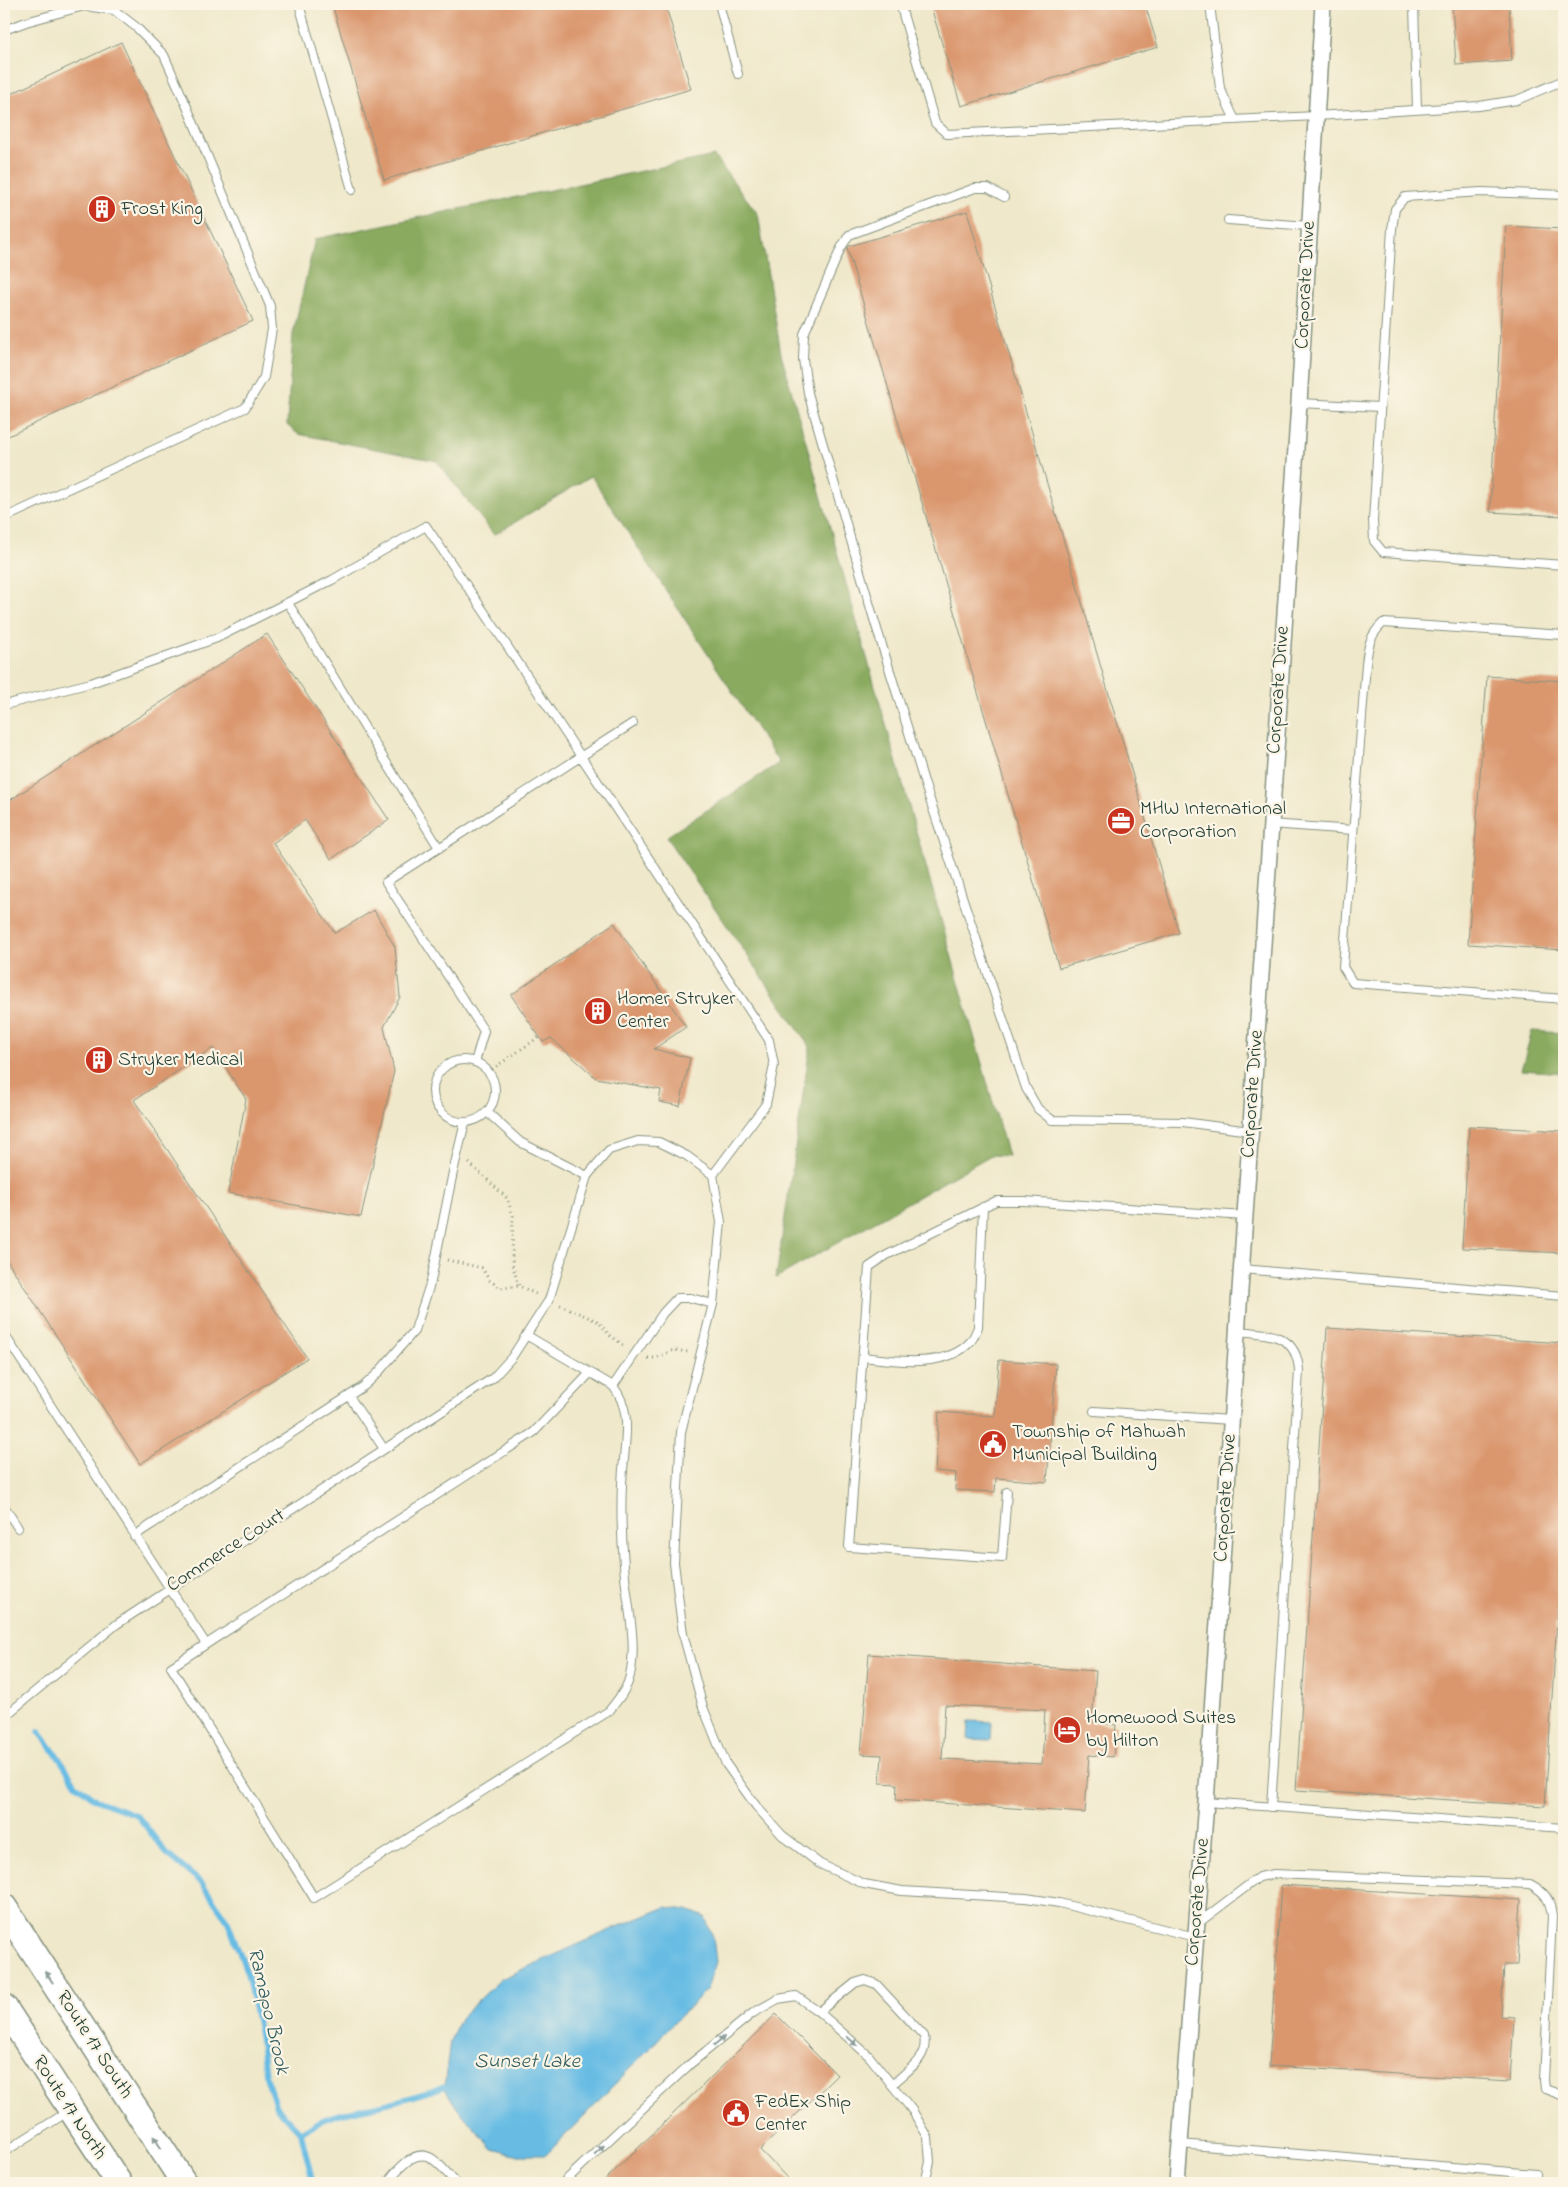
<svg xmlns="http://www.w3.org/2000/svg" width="1568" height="2187" font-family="'Indie Flower',sans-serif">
  <rect width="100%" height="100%" fill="#fcf5e5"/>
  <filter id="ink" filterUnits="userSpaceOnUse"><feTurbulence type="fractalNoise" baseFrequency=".02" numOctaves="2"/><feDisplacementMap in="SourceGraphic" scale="10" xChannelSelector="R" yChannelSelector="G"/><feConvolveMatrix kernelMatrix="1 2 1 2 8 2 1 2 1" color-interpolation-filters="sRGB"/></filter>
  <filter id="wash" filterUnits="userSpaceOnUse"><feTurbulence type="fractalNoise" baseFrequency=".0096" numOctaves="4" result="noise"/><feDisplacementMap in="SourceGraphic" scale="20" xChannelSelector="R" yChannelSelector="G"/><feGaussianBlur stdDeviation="1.12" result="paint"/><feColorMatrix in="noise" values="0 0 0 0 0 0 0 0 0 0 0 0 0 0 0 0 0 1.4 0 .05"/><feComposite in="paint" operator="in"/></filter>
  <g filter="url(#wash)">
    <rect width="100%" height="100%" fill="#efe8ca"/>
    <g fill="#8aaa5f" stroke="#54744a">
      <path d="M 714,156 L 758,214 L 781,354 L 1008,1156 L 991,1155 L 776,1278 L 810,1047 L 666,837 L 779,763 L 591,476 L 494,535 L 437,461 L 298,434 L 287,425 L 293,334 L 315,239 Z"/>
      <path d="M 1532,1031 L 1564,1033 L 1564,1073 L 1521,1070 Z"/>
    </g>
    <g fill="#68bce4" stroke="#447c8c">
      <path d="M 969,1721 L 992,1722 L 991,1740 L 968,1739 Z"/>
      <path d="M 666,1907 L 687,1910 L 705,1917 L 713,1937 L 716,1962 L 707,1989 L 546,2155 L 515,2155 L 493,2149 L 457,2108 L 444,2087 L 450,2041 L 460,2018 L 501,1979 L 617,1927 Z"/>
    </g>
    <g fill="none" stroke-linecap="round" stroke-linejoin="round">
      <g stroke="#68bce4" stroke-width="5.5">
        <path d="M 39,1731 L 59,1758 L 76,1784 L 96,1800 L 137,1815 L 167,1854 L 202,1883 L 228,1922 L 247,1973 L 260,2035 L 265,2074 L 276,2107 L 301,2133"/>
        <path d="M 313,2183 L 301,2133 C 326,2114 347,2112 376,2106 C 399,2101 422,2094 444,2087"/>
      </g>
    </g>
    <g id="blocks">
      <g fill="#da976e" fill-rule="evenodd">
        <path d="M 332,4 L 665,4 L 691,89 L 384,180 Z"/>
        <path d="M 930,4 L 1145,4 L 1158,47 L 961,106 Z"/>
        <path d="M 1452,4 L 1509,4 L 1512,61 L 1456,65 Z"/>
        <path d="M 121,42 L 253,321 L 4,438 L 4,97 Z"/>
        <path d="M 967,211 L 1179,933 L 1059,968 L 847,248 L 849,246 Z"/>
        <path d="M 1506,226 L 1564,229 L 1564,516 L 1490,512 Z"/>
        <path d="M 267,634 L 389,820 L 331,859 L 305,820 L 273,843 L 335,933 L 374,910 L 395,947 L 400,997 L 384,1027 L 394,1071 L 361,1217 L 228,1193 L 246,1099 L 213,1048 L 134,1100 L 307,1358 L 140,1464 L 4,1256 L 4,804 Z"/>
        <path d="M 1487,676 L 1564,681 L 1564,950 L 1468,944 Z"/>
        <path d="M 614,923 L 686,1027 L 654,1049 L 690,1058 L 680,1106 L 659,1102 L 661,1090 L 596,1078 L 551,1038 L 543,1042 L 511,995 Z"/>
        <path d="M 1469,1126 L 1564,1131 L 1564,1253 L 1462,1248 Z"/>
        <path d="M 1327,1328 L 1564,1343 L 1564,1512 L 1545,1806 L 1296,1790 Z"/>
        <path d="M 999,1360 L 1056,1364 L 1047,1482 L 996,1478 L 995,1492 L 955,1490 L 956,1473 L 935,1471 L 939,1412 L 995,1416 Z"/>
        <path d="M 869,1654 L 1096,1671 L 1092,1722 L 1116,1725 L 1113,1757 L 1089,1755 L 1085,1813 L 896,1800 L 897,1784 L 880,1783 L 882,1755 L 861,1754 ZM 945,1705 L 1045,1710 L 1042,1764 L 942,1759 Z"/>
        <path d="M 1281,1885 L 1521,1900 L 1517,1965 L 1504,1965 L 1501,2016 L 1514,2017 L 1510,2081 L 1269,2066 Z"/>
        <path d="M 776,2014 L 837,2075 L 760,2150 L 792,2183 L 602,2183 Z"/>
      </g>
    </g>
  </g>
  <g filter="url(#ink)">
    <use href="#blocks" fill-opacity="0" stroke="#87927f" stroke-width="1"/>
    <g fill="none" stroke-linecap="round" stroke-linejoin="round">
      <defs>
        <g id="service">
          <path d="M 299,4 L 352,190"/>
          <path d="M 719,4 L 738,74"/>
          <path d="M 900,4 L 935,123 L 947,134 L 1316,116 L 1479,106 L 1517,100 L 1564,80"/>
          <path d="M 1210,4 L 1220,88 L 1235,120"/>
          <path d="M 1414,4 L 1417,109"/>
          <path d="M 4,30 L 26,22 L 84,6 L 114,10 L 136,27 L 164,55 L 187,107 L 270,306 L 272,329 L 264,377 L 245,408 L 4,518"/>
          <path d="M 1564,195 L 1481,192 L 1405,197 L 1395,209 L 1392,229 L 1373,520 L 1374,541 L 1383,552 L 1564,565"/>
          <path d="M 1004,197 L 988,188 L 975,188 L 849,235 L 841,248 L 804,334 L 803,359 L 808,393 L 873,616 L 926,788 L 1026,1088 L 1038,1109 L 1052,1120 L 1183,1122 L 1250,1131"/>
          <path d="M 1228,220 L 1309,226"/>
          <path d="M 1299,403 L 1380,407"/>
          <path d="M 288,603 L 439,848"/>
          <path d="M 1564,635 L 1383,623 C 1370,635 1368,646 1366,664 L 1343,967 L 1353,983 L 1564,999"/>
          <path d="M 4,705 L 91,683 L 217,638 L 332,580 L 426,526 C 542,696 655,868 769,1040 L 774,1065 L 766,1104 L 713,1175"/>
          <path d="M 1270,824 L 1353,830"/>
          <circle cx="464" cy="1091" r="31"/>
          <path d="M 475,1062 L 484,1031 L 386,882 L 633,723"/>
          <path d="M 487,1112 L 520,1142 L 587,1176"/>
          <path d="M 1241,1269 L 1564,1296"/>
          <path d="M 1237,1331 C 1268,1334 1297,1333 1299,1371 L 1271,1807"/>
          <path d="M 4,1334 L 206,1644"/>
          <path d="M 526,1335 L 613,1386 C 631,1409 626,1432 624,1459 C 620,1495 621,1530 624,1565 C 626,1601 638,1640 630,1675 C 628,1688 617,1701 609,1711 L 314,1898 L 171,1667 L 534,1432 L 590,1373"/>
          <path d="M 863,1357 C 895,1361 947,1369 971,1341 C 974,1337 976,1332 978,1327 L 983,1207"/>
          <path d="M 613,1386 L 663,1313 L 677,1298 L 691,1298 L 713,1304"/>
          <path d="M 349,1396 L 384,1449"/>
          <path d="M 1094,1411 L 1231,1420"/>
          <path d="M 1007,1492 L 1002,1558 L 849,1547 L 869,1267 L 887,1255 L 996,1201 L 1024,1201 L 1245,1216"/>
          <path d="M 4,1506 L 18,1528"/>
          <path d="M 134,1536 L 364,1386 L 377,1374 L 415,1330 L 431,1281 L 453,1172 L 465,1122"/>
          <path d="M 4,1717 L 117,1624 L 493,1378 L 512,1357 L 549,1300 L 587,1176 L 609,1150 L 638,1141 L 659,1142 L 687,1156 L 713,1175 L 721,1222 L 713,1304 L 681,1432 L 674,1563 L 683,1634 L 703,1707 L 726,1764 L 756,1806 L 782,1835 L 820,1864 L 864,1884 L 902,1891 L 1026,1898 L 1059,1903 L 1195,1937"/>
          <path d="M 1206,1802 L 1564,1828"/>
          <path d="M 1197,1924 L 1259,1877 L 1274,1874 L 1530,1884 C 1545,1892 1550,1899 1552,1916 L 1544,2080 L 1545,2089 L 1564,2096"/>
          <path d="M 819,2012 L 855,1983 L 865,1980 L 876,1984 L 924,2036 C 929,2059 907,2070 892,2085"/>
          <path d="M 1180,2144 L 1536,2174 L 1535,2183"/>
          <path d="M 4,2152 L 69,2111"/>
          <path d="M 388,2183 C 391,2175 397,2171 403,2165 C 427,2142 439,2165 456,2183"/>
          <path d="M 563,2183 L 689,2065 L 753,2013 L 778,1999 L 796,1996 L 819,2012 L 869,2056 L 912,2110 L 928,2137 L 930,2162 L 925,2183"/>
        </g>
        <path id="minor" d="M 1177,2183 L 1206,1802 L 1299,403 L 1323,4"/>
        <g id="trunk">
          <path d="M 4,1907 L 184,2183"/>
          <path d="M 4,2007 L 119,2183"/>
        </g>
      </defs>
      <use href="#service" stroke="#87927f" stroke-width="10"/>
      <use href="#minor" stroke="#87927f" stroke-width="18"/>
      <use href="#trunk" stroke="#87927f" stroke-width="28"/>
      <g stroke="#87927f" stroke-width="3" stroke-dasharray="1 4" stroke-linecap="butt">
        <path d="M 488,1072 L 539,1037"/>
        <path d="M 469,1163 L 507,1198 L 513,1216 L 512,1264 L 519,1286"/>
        <path d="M 447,1260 L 482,1268 L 489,1280 L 500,1288 L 519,1286 L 538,1295"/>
        <path d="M 560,1305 L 599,1322 L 609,1335 L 625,1346"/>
        <path d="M 648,1358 L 656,1358 L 674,1350 L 688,1352"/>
      </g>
      <use href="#service" stroke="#fff" stroke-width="8"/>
      <use href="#minor" stroke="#fff" stroke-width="15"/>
      <use href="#trunk" stroke="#fff" stroke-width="25"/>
    </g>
    <defs><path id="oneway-solid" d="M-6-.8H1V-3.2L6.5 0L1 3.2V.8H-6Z" transform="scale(1.25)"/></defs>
    <g fill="#8f9e9a">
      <use href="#oneway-solid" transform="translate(49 1977) rotate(-123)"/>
      <use href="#oneway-solid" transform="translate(719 2041) rotate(-39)"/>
      <use href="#oneway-solid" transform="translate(852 2041) rotate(41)"/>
      <use href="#oneway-solid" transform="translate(157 2142) rotate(-123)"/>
      <use href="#oneway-solid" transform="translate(599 2150) rotate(-43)"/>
    </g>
  </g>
  <defs>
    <symbol id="building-disc" viewBox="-11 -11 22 22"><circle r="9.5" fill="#c8321e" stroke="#fcf5e5"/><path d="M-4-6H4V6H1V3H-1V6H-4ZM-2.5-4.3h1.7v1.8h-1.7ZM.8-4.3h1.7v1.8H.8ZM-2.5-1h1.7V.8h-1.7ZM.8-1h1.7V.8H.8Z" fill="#fff"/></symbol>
    <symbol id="office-disc" viewBox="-11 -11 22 22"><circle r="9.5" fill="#c8321e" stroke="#fcf5e5"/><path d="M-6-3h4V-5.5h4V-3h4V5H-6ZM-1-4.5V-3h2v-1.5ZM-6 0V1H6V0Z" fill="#fff"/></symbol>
    <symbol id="civic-disc" viewBox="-11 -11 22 22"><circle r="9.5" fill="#c8321e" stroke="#fcf5e5"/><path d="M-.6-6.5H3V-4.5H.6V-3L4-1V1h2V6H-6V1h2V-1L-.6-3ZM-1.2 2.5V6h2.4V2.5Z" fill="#fff"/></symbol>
    <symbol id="hotel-disc" viewBox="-11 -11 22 22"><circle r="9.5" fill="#c8321e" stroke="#fcf5e5"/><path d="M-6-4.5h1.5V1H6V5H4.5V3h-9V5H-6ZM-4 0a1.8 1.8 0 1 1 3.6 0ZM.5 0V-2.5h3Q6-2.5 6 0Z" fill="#fff"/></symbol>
  </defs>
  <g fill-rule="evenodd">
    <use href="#building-disc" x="86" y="193" width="32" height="32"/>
    <use href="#office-disc" x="1105" y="805" width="32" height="32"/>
    <use href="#building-disc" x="582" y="995" width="32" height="32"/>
    <use href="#building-disc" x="83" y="1044" width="32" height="32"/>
    <use href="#civic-disc" x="977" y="1428" width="32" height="32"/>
    <use href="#hotel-disc" x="1051" y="1714" width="32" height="32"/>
    <use href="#civic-disc" x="720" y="2097" width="32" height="32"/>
  </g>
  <g text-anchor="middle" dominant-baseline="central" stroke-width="4.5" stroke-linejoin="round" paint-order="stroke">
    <g font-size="20" fill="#1f3d34" stroke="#fcf5e5" text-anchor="start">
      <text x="121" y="209">Frost King</text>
      <text x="1140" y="809">MHW International<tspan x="1140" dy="23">Corporation</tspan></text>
      <text x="617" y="999">Homer Stryker<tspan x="617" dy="23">Center</tspan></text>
      <text x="118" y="1060">Stryker Medical</text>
      <text x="1012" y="1432">Township of Mahwah<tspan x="1012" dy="23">Municipal Building</tspan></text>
      <text x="1086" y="1718">Homewood Suites<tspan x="1086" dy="23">by Hilton</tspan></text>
      <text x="755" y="2102">FedEx Ship<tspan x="755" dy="23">Center</tspan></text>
    </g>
    <g font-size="20" fill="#1f3d34" stroke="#fcf5e5">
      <text transform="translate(1306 285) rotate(-87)">Corporate Drive</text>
      <text transform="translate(1279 690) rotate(-86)">Corporate Drive</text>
      <text transform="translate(1253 1094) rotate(-86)">Corporate Drive</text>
      <text transform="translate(1226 1498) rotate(-86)">Corporate Drive</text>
      <text transform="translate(226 1551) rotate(-33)">Commerce Court</text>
      <text transform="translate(1198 1902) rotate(-85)">Corporate Drive</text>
      <text transform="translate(94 2045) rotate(57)">Route 17 South</text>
      <text transform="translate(69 2108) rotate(57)">Route 17 North</text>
    </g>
    <g font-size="21" font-style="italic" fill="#315d60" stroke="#fcf5e5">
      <text transform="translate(268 2011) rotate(77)">Ramapo Brook</text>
      <text x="527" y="2062">Sunset Lake</text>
    </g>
  </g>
  <rect width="1568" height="2187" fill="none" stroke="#fcf5e5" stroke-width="20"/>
</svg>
